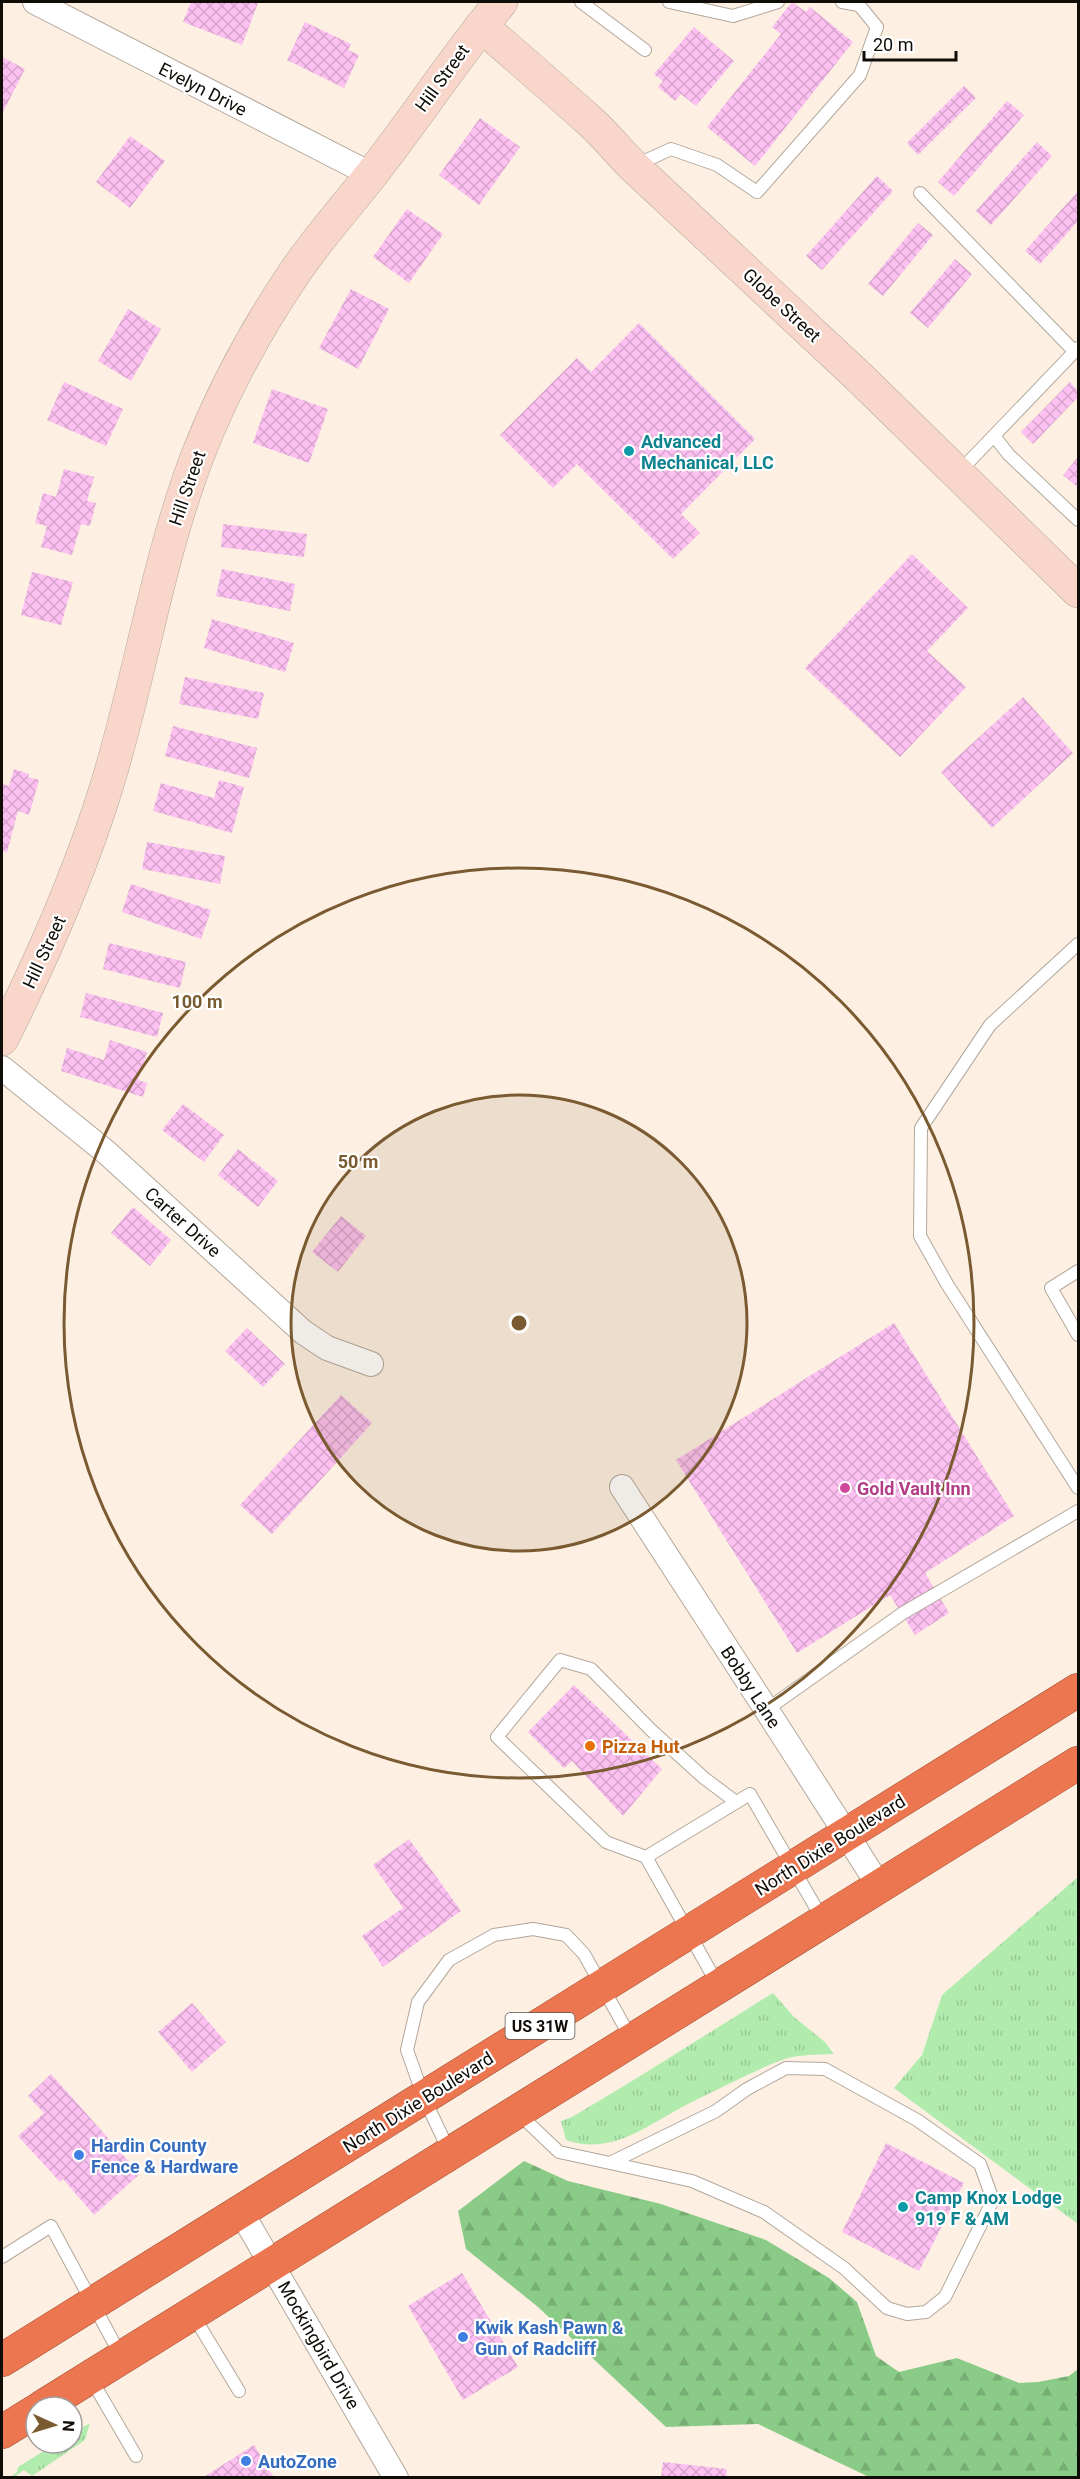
<svg xmlns="http://www.w3.org/2000/svg" width="1080" height="2479" font-family="Roboto,sans-serif">
  <defs>
    <pattern id="grass-tufts" width="24" height="20" patternUnits="userSpaceOnUse" patternTransform="scale(1.5)"><rect width="24" height="20" fill="#b1ecae"/><path d="M3 7l-1-3M5 7V3M7 7l1-3M15 17l-1-3M17 17v-4M19 17l1-3" fill="none" stroke="#97c994"/></pattern>
    <pattern id="forest-firs" width="22" height="20" patternUnits="userSpaceOnUse" patternTransform="scale(1.5)"><rect width="22" height="20" fill="#8acc87"/><path d="M5 1l3.5 6h-7zM16 11l3.5 6h-7z" fill="#76ae73"/></pattern>
    <pattern id="building-cross-hatch" width="8" height="8" patternUnits="userSpaceOnUse" patternTransform="scale(1.5)"><rect width="8" height="8" fill="#fcc0f1"/><path d="M0 0l8 8M0 8l8-8" fill="none" stroke="#d7a4cd"/></pattern>
  </defs>
  <rect width="100%" height="100%" fill="#fdf0e3"/>
  <g fill="url(#grass-tufts)">
    <path d="M 1078,1877 L 1078,2224 L 894,2088 L 922,2055 L 942,1995 Z"/>
    <path d="M 773,1993 L 794,2017 L 825,2042 L 834,2054 C 816,2055 796,2054 779,2061 C 750,2073 720,2088 692,2102 C 651,2122 614,2157 566,2140 L 561,2121 L 572,2117 L 632,2081 Z"/>
    <path d="M 90,2423 L 85,2440 L 32,2476 L 24,2470 L 14,2477 L 10,2477 L 17,2472 L 18,2467 L 57,2443 L 72,2443 L 72,2434 Z"/>
  </g>
  <path fill="url(#forest-firs)" d="M 524,2161 L 568,2181 L 661,2204 L 766,2240 L 829,2278 L 857,2302 L 876,2356 L 899,2372 L 957,2358 L 1019,2383 L 1038,2382 L 1069,2376 L 1078,2369 L 1078,2477 L 869,2477 L 758,2424 L 666,2427 L 538,2307 L 466,2249 L 458,2211 Z"/>
  <g fill="url(#building-cross-hatch)">
    <path d="M 191,2 L 254,2 L 258,3 L 242,45 L 183,22 Z"/>
    <path d="M 792,2 L 806,12 L 810,7 L 853,42 L 755,166 L 707,127 L 781,34 L 772,27 Z"/>
    <path d="M 305,22 L 351,44 L 348,50 L 359,55 L 344,88 L 287,60 Z"/>
    <path d="M 694,27 L 734,61 L 696,106 L 681,94 L 675,101 L 658,87 L 663,81 L 654,74 Z"/>
    <path d="M 2,57 L 25,69 L 2,114 Z"/>
    <path d="M 964,86 L 976,98 L 918,155 L 907,143 Z"/>
    <path d="M 1007,101 L 1024,115 L 954,196 L 938,182 Z"/>
    <path d="M 480,118 L 520,147 L 479,205 L 439,175 Z"/>
    <path d="M 130,136 L 165,161 L 130,208 L 96,182 Z"/>
    <path d="M 1037,142 L 1052,156 L 991,225 L 976,211 Z"/>
    <path d="M 877,176 L 893,191 L 822,270 L 806,256 Z"/>
    <path d="M 1078,191 L 1078,221 L 1040,264 L 1025,251 Z"/>
    <path d="M 407,209 L 443,234 L 409,283 L 373,257 Z"/>
    <path d="M 918,223 L 933,235 L 883,296 L 868,284 Z"/>
    <path d="M 955,259 L 972,274 L 928,328 L 910,313 Z"/>
    <path d="M 351,289 L 389,309 L 358,369 L 319,348 Z"/>
    <path d="M 128,309 L 161,329 L 131,381 L 98,361 Z"/>
    <path d="M 639,323 L 755,439 L 681,514 L 700,533 L 673,559 L 577,464 L 553,488 L 500,435 L 577,358 L 591,372 Z"/>
    <path d="M 64,382 L 123,409 L 106,446 L 47,420 Z"/>
    <path d="M 1070,382 L 1078,391 L 1078,397 L 1033,444 L 1021,432 Z"/>
    <path d="M 272,389 L 328,409 L 309,463 L 253,443 Z"/>
    <path d="M 1078,457 L 1078,483 L 1076,486 L 1063,475 Z"/>
    <path d="M 64,469 L 94,477 L 87,501 L 96,503 L 90,526 L 81,524 L 72,555 L 41,547 L 47,526 L 35,523 L 43,493 L 56,497 Z"/>
    <path d="M 223,524 L 307,534 L 304,557 L 221,547 Z"/>
    <path d="M 912,554 L 968,608 L 927,651 L 966,687 L 900,757 L 805,668 Z"/>
    <path d="M 222,569 L 295,584 L 290,611 L 216,596 Z"/>
    <path d="M 32,572 L 73,582 L 61,625 L 21,615 Z"/>
    <path d="M 212,619 L 294,643 L 285,672 L 204,648 Z"/>
    <path d="M 185,677 L 264,693 L 258,719 L 179,704 Z"/>
    <path d="M 1023,697 L 1073,753 L 992,828 L 941,772 Z"/>
    <path d="M 173,726 L 257,748 L 249,778 L 165,756 Z"/>
    <path d="M 14,769 L 29,774 L 28,777 L 39,780 L 29,815 L 18,811 L 7,852 L 2,851 L 2,784 L 9,786 Z"/>
    <path d="M 219,780 L 244,787 L 232,833 L 153,811 L 161,783 L 214,798 Z"/>
    <path d="M 147,842 L 225,856 L 220,884 L 142,869 Z"/>
    <path d="M 131,884 L 211,910 L 201,939 L 122,912 Z"/>
    <path d="M 109,943 L 186,962 L 180,988 L 103,969 Z"/>
    <path d="M 86,993 L 163,1013 L 157,1037 L 80,1017 Z"/>
    <path d="M 110,1040 L 147,1052 L 138,1080 L 147,1083 L 143,1097 L 61,1071 L 67,1048 L 104,1060 Z"/>
    <path d="M 183,1104 L 224,1135 L 204,1162 L 162,1130 Z"/>
    <path d="M 238,1149 L 278,1181 L 258,1207 L 218,1175 Z"/>
    <path d="M 133,1207 L 171,1240 L 150,1266 L 111,1233 Z"/>
    <path d="M 341,1216 L 366,1236 L 338,1272 L 312,1252 Z"/>
    <path d="M 894,1323 L 1014,1516 L 925,1573 L 949,1613 L 915,1635 L 890,1595 L 797,1653 L 676,1460 Z"/>
    <path d="M 247,1328 L 285,1364 L 263,1387 L 225,1351 Z"/>
    <path d="M 341,1395 L 372,1423 L 272,1534 L 240,1505 Z"/>
    <path d="M 574,1685 L 662,1769 L 623,1816 L 572,1761 L 564,1768 L 528,1732 Z"/>
    <path d="M 409,1839 L 461,1911 L 383,1967 L 362,1936 L 403,1908 L 373,1865 Z"/>
    <path d="M 192,2003 L 226,2042 L 192,2072 L 158,2032 Z"/>
    <path d="M 51,2074 L 140,2174 L 94,2215 L 63,2179 L 60,2182 L 18,2136 L 44,2113 L 28,2096 Z"/>
    <path d="M 886,2143 L 964,2183 L 919,2271 L 842,2232 Z"/>
    <path d="M 462,2273 L 518,2367 L 463,2400 L 408,2306 Z"/>
    <path d="M 254,2445 L 274,2478 L 202,2478 Z"/>
    <path d="M 663,2462 L 727,2469 L 726,2478 L 661,2478 Z"/>
  </g>
  <g fill="none" stroke-linecap="round" stroke-linejoin="round">
    <defs>
      <g id="lane">
        <path d="M 581,2 L 645,50"/>
        <path d="M 669,2 L 733,16 L 778,2"/>
        <path d="M 636,165 L 671,149 L 717,165 L 757,192 L 860,75 L 877,27 L 859,5 L 842,2"/>
        <path d="M 920,193 L 1075,352"/>
        <path d="M 994,436 L 1009,455 L 1078,520"/>
        <path d="M 959,472 L 1078,348"/>
        <path d="M 1078,944 L 990,1025 L 921,1128 L 920,1236 L 947,1284 L 1078,1488"/>
        <path d="M 1078,1271 L 1051,1288 L 1078,1335"/>
        <path d="M 766,1710 L 903,1613 L 1078,1511"/>
        <path d="M 646,1857 L 606,1842 L 497,1737 L 560,1660 L 591,1669 L 651,1730 L 704,1778 L 736,1802"/>
        <path d="M 718,1985 L 646,1857 L 750,1794 L 823,1920"/>
        <path d="M 519,2114 L 559,2152 L 610,2163 L 716,2111 L 747,2089 L 786,2068 L 825,2069 L 917,2120 L 980,2164 L 993,2200 L 945,2297 L 926,2312 L 907,2314 L 887,2308 L 844,2268 L 764,2212 L 692,2181 L 610,2163"/>
        <path d="M 450,2153 L 424,2098 L 407,2050 L 418,2002 L 449,1960 L 494,1935 L 533,1929 L 566,1935 L 584,1954 L 632,2040"/>
        <path d="M 2,2257 L 51,2226 L 121,2356"/>
        <path d="M 193,2315 L 239,2391"/>
        <path d="M 91,2379 L 136,2456"/>
      </g>
      <g id="street">
        <path d="M 35,2 L 372,175"/>
        <path d="M 2,1068 L 106,1152 L 303,1332 L 327,1348 L 371,1364"/>
        <path d="M 622,1487 C 708,1620 795,1752 879,1886"/>
        <path d="M 241,2212 L 396,2478"/>
      </g>
      <g id="secondary">
        <path d="M 481,26 C 519,58 555,90 592,123 C 606,136 619,152 633,166 L 858,376 L 1078,591"/>
        <path d="M 2,1039 C 43,957 80,873 107,785 C 141,675 157,560 199,452 C 224,389 257,328 295,272 C 318,238 346,207 371,175 C 416,118 455,57 501,2"/>
      </g>
      <g id="highway">
        <path d="M 2,2360 L 1078,1690"/>
        <path d="M 42,2407 L 1078,1763"/>
        <path d="M 2,2432 L 36,2411"/>
      </g>
    </defs>
    <use href="#lane" stroke="#b2a79b" stroke-width="14"/>
    <use href="#street" stroke="#b2a79b" stroke-width="26"/>
    <use href="#secondary" stroke="#b2a79b" stroke-width="34"/>
    <use href="#highway" stroke="#9f5137" stroke-width="34"/>
    <use href="#lane" stroke="#fff" stroke-width="12"/>
    <use href="#street" stroke="#fff" stroke-width="24"/>
    <use href="#secondary" stroke="#f9d6ca" stroke-width="33"/>
    <use href="#highway" stroke="#ec7650" stroke-width="33"/>
  </g>
  <circle cx="519" cy="1323" r="228" fill="#7a5a30" fill-opacity=".12"/>
  <g fill="none" stroke="#7a5a30" stroke-width="3">
    <circle cx="519" cy="1323" r="228"/>
    <circle cx="519" cy="1323" r="455"/>
  </g>
  <g fill="#0f9aa8" stroke="#fff" stroke-width="2">
    <circle cx="629" cy="451" r="6"/>
    <circle cx="903" cy="2207" r="6"/>
  </g>
  <circle fill="#d1479c" stroke="#fff" stroke-width="2" cx="845" cy="1488" r="6"/>
  <circle fill="#e8710a" stroke="#fff" stroke-width="2" cx="590" cy="1746" r="6"/>
  <g fill="#3f7fe0" stroke="#fff" stroke-width="2">
    <circle cx="79" cy="2155" r="6"/>
    <circle cx="463" cy="2337" r="6"/>
    <circle cx="246" cy="2461" r="6"/>
  </g>
  <g text-anchor="middle" dominant-baseline="central" stroke-width="4.5" stroke-linejoin="round" paint-order="stroke">
    <rect fill="#fff" stroke="#585552" stroke-width="1.5" x="505.5" y="2013" width="69" height="26" rx="4.5"/>
    <g font-size="16" font-weight="bold" fill="#100c08">
      <text x="540" y="2026">US 31W</text>
    </g>
    <g font-size="18" fill="#100c08" stroke="#fff">
      <text transform="translate(442 78) rotate(-54)">Hill Street</text>
      <text transform="translate(203 89) rotate(27)">Evelyn Drive</text>
      <text transform="translate(782 305) rotate(43)">Globe Street</text>
      <text transform="translate(187 488) rotate(-71)">Hill Street</text>
      <text transform="translate(44 952) rotate(-65)">Hill Street</text>
      <text transform="translate(183 1222) rotate(42)">Carter Drive</text>
      <text transform="translate(751 1687) rotate(57)">Bobby Lane</text>
      <text transform="translate(830 1845) rotate(-32)">North Dixie Boulevard</text>
      <text transform="translate(418 2102) rotate(-32)">North Dixie Boulevard</text>
      <text transform="translate(319 2345) rotate(60)">Mockingbird Drive</text>
    </g>
    <g font-size="18" font-weight="bold" fill="#0d838f" stroke="#fff" text-anchor="start">
      <text x="641" y="441">Advanced<tspan x="641" dy="21">Mechanical, LLC</tspan></text>
      <text x="915" y="2197">Camp Knox Lodge<tspan x="915" dy="21">919 F &amp; AM</tspan></text>
    </g>
    <g font-size="18" font-weight="bold" fill="#b23c85" stroke="#fff" text-anchor="start">
      <text x="857" y="1488">Gold Vault Inn</text>
    </g>
    <g font-size="18" font-weight="bold" fill="#c56008" stroke="#fff" text-anchor="start">
      <text x="602" y="1746">Pizza Hut</text>
    </g>
    <g font-size="18" font-weight="bold" fill="#366cbe" stroke="#fff" text-anchor="start">
      <text x="91" y="2145">Hardin County<tspan x="91" dy="21">Fence &amp; Hardware</tspan></text>
      <text x="475" y="2327">Kwik Kash Pawn &amp;<tspan x="475" dy="21">Gun of Radcliff</tspan></text>
      <text x="258" y="2461">AutoZone</text>
    </g>
  </g>
  <circle cx="519" cy="1323" r="9" fill="#7a5a30" stroke="#fff" stroke-width="3"/>
  <g font-size="18" text-anchor="middle" font-weight="bold" fill="#7a5a30" stroke="#fff" stroke-width="4.5" stroke-linejoin="round" paint-order="stroke">
    <text x="197" y="1008">100 m</text>
    <text x="358" y="1168">50 m</text>
  </g>
  <rect width="1080" height="2479" fill="none" stroke="#100c08" stroke-width="6"/>
  <g transform="translate(54 2425) rotate(94)"><circle r="28" fill="#ffffff" stroke="#9f9e9c" stroke-width="1.5"/>
  <path d="M0-4.5L10 22L0 15L-10 22Z" fill="#7a5a30"/>
  <text y="-9" font-size="16" font-weight="bold" text-anchor="middle" fill="#100c08">N</text>
  </g>
  <path d="M864 51v9h92v-9" fill="none" stroke="#100c08" stroke-width="3"/>
  <text x="873" y="51" font-size="18" fill="#100c08" stroke="#ffffff" stroke-width="4.5" paint-order="stroke">20 m</text>
</svg>
